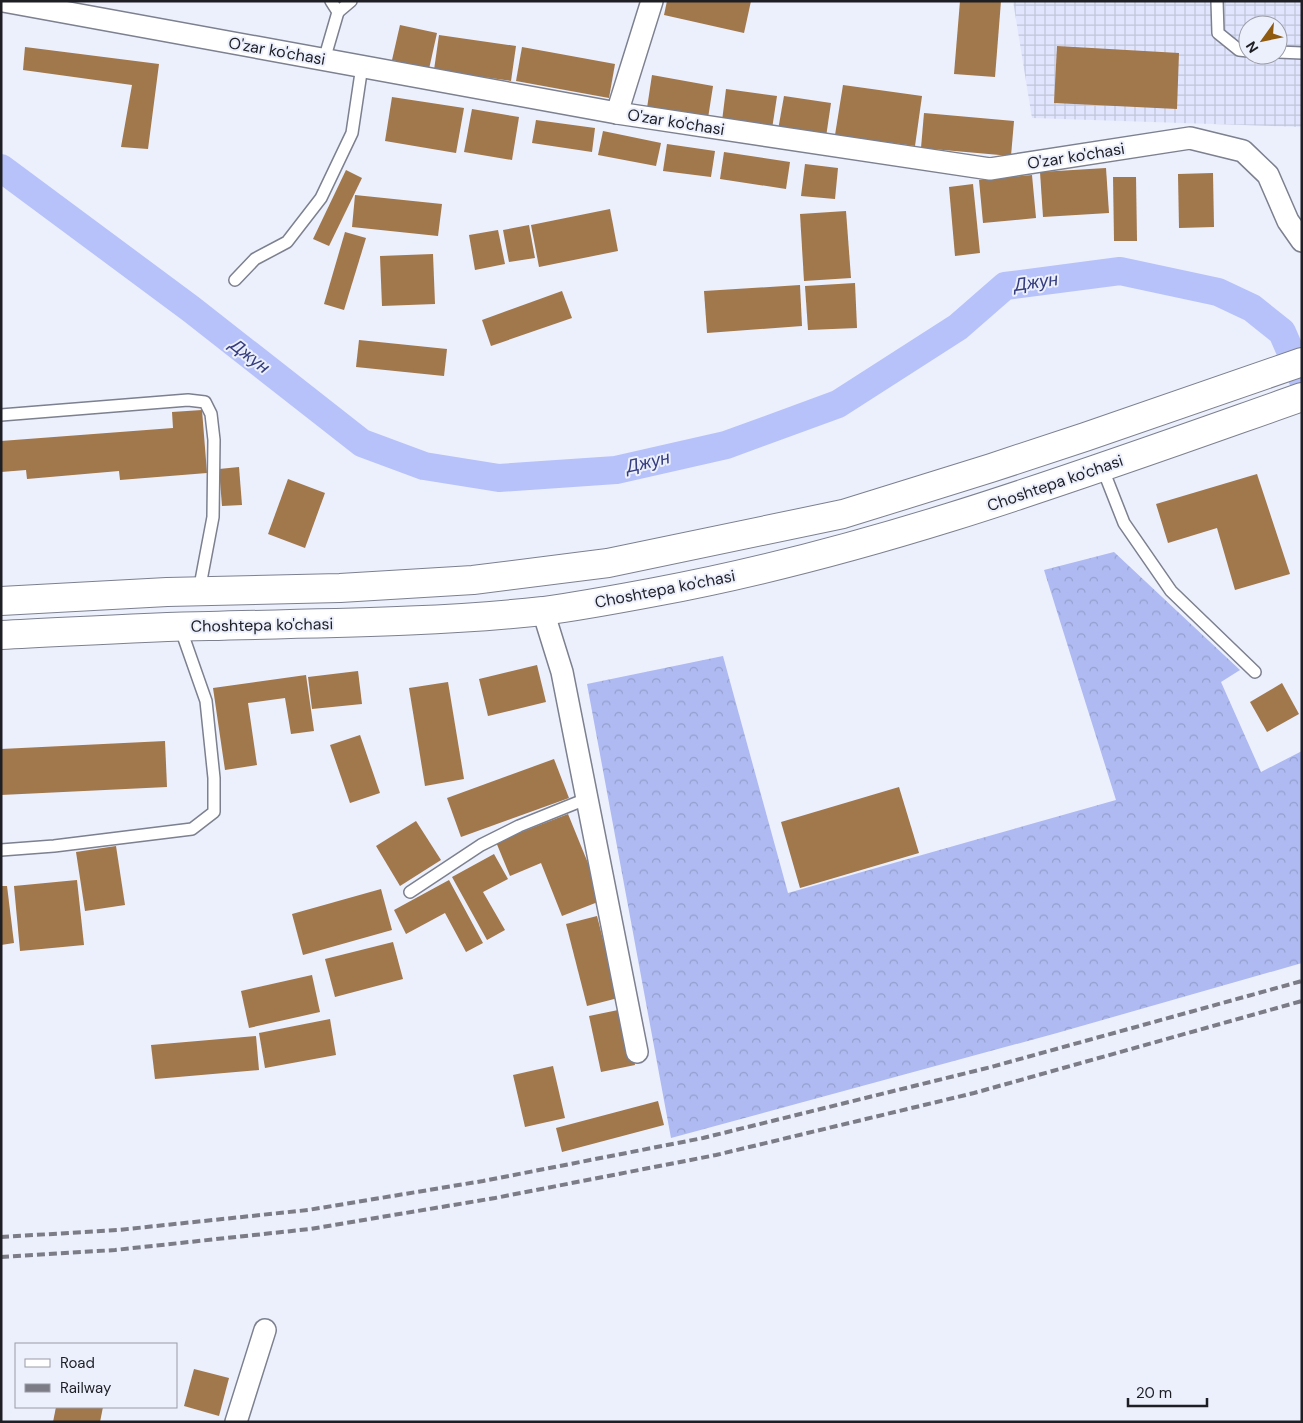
<svg xmlns="http://www.w3.org/2000/svg" width="1303" height="1423" font-family="'DM Sans',sans-serif">
  <defs>
    <pattern id="industrial-grid" width="8" height="8" patternUnits="userSpaceOnUse" patternTransform="scale(1.25)"><rect width="8" height="8" fill="#e1e6fe"/><path d="M0 4h8M4 0v8" fill="none" stroke="#c1c5da"/></pattern>
    <pattern id="forest-crowns" width="20" height="18" patternUnits="userSpaceOnUse" patternTransform="scale(1.25)"><rect width="20" height="18" fill="#aebaf1"/><path d="M2 6a3 3 0 1 1 6 0M12 15a3 3 0 1 1 6 0" fill="none" stroke="#959fce"/></pattern>
  </defs>
  <rect width="100%" height="100%" fill="#eceffc"/>
  <path fill="url(#industrial-grid)" fill-rule="evenodd" d="M 1013,1 L 1302,1 L 1302,127 L 1032,118 ZM 1248,25 L 1278,25 L 1278,55 L 1248,55 Z"/>
  <path fill="url(#forest-crowns)" d="M 1114,552 L 1240,670 L 1221,682 L 1261,772 L 1302,751 L 1302,963 L 1057,1033 L 671,1138 L 587,684 L 723,656 L 788,893 L 1116,800 L 1044,570 Z"/>
  <g fill="none" stroke-linecap="round" stroke-linejoin="round">
    <path stroke="#b6c2f9" stroke-width="28" d="M 1,168 L 191,309 L 362,443 L 424,466 L 499,478 L 616,470 L 726,445 L 838,404 L 958,327 L 1005,286 L 1120,271 L 1218,292 L 1252,308 L 1282,332 L 1302,378"/>
  </g>
  <g fill="#a1774c">
    <path d="M 667,1 L 751,1 L 744,33 L 664,15 Z"/>
    <path d="M 960,1 L 1001,1 L 995,77 L 954,74 Z"/>
    <path d="M 400,25 L 437,33 L 429,69 L 392,60 Z"/>
    <path d="M 439,35 L 516,46 L 511,81 L 434,70 Z"/>
    <path d="M 1057,46 L 1179,53 L 1177,109 L 1054,103 Z"/>
    <path d="M 25,47 L 159,64 L 148,149 L 121,147 L 132,85 L 23,70 Z"/>
    <path d="M 522,47 L 615,64 L 609,98 L 516,81 Z"/>
    <path d="M 652,75 L 713,86 L 708,118 L 647,108 Z"/>
    <path d="M 843,85 L 922,96 L 915,146 L 835,135 Z"/>
    <path d="M 726,89 L 777,96 L 772,129 L 722,121 Z"/>
    <path d="M 784,96 L 831,103 L 826,137 L 778,130 Z"/>
    <path d="M 392,97 L 464,108 L 456,153 L 385,141 Z"/>
    <path d="M 472,109 L 519,117 L 512,160 L 464,152 Z"/>
    <path d="M 924,113 L 1014,121 L 1011,156 L 921,148 Z"/>
    <path d="M 536,120 L 595,128 L 592,152 L 532,143 Z"/>
    <path d="M 603,131 L 661,143 L 656,166 L 598,155 Z"/>
    <path d="M 667,144 L 715,151 L 711,177 L 663,171 Z"/>
    <path d="M 724,152 L 790,162 L 786,189 L 720,179 Z"/>
    <path d="M 805,164 L 838,168 L 835,199 L 801,196 Z"/>
    <path d="M 1106,168 L 1109,213 L 1043,217 L 1040,172 Z"/>
    <path d="M 346,170 L 362,178 L 329,246 L 313,239 Z"/>
    <path d="M 1213,173 L 1214,227 L 1179,228 L 1178,174 Z"/>
    <path d="M 1032,175 L 1036,218 L 983,223 L 979,180 Z"/>
    <path d="M 1113,177 L 1136,177 L 1137,241 L 1114,241 Z"/>
    <path d="M 973,184 L 980,253 L 955,256 L 949,187 Z"/>
    <path d="M 355,195 L 442,204 L 438,236 L 352,227 Z"/>
    <path d="M 610,209 L 618,251 L 539,267 L 531,225 Z"/>
    <path d="M 846,211 L 851,278 L 804,281 L 800,214 Z"/>
    <path d="M 529,225 L 535,258 L 509,262 L 503,230 Z"/>
    <path d="M 498,230 L 505,264 L 475,270 L 469,235 Z"/>
    <path d="M 345,232 L 366,238 L 344,310 L 324,304 Z"/>
    <path d="M 433,254 L 435,304 L 382,306 L 380,256 Z"/>
    <path d="M 855,283 L 857,328 L 808,330 L 805,286 Z"/>
    <path d="M 800,285 L 802,326 L 707,333 L 704,291 Z"/>
    <path d="M 562,291 L 572,318 L 491,346 L 482,320 Z"/>
    <path d="M 359,340 L 447,349 L 444,376 L 356,367 Z"/>
    <path d="M 202,410 L 207,473 L 120,480 L 119,471 L 27,479 L 26,470 L 1,472 L 1,441 L 173,428 L 172,412 Z"/>
    <path d="M 239,467 L 242,505 L 222,506 L 219,469 Z"/>
    <path d="M 1257,474 L 1290,574 L 1235,590 L 1217,528 L 1168,543 L 1156,504 Z"/>
    <path d="M 288,479 L 325,493 L 305,548 L 268,534 Z"/>
    <path d="M 537,665 L 546,702 L 488,716 L 479,679 Z"/>
    <path d="M 358,671 L 362,704 L 312,709 L 308,677 Z"/>
    <path d="M 306,675 L 314,731 L 291,734 L 285,698 L 248,703 L 257,765 L 225,770 L 213,688 Z"/>
    <path d="M 448,682 L 464,779 L 425,786 L 409,688 Z"/>
    <path d="M 1282,683 L 1299,714 L 1267,732 L 1250,702 Z"/>
    <path d="M 360,735 L 380,793 L 350,803 L 330,745 Z"/>
    <path d="M 165,741 L 167,787 L 1,795 L 1,749 Z"/>
    <path d="M 554,759 L 569,798 L 461,837 L 447,798 Z"/>
    <path d="M 899,787 L 919,853 L 800,888 L 781,822 Z"/>
    <path d="M 568,814 L 603,900 L 562,916 L 541,863 L 510,876 L 496,842 Z"/>
    <path d="M 416,821 L 441,860 L 400,886 L 376,846 Z"/>
    <path d="M 116,846 L 125,905 L 85,911 L 76,852 Z"/>
    <path d="M 494,854 L 508,879 L 483,892 L 505,930 L 487,940 L 452,877 Z"/>
    <path d="M 77,880 L 84,945 L 20,951 L 14,886 Z"/>
    <path d="M 449,880 L 483,943 L 466,952 L 445,913 L 406,934 L 394,910 Z"/>
    <path d="M 1,886 L 7,886 L 14,943 L 1,945 Z"/>
    <path d="M 381,889 L 392,930 L 303,955 L 292,914 Z"/>
    <path d="M 597,916 L 618,998 L 587,1006 L 566,924 Z"/>
    <path d="M 393,942 L 403,979 L 335,997 L 325,959 Z"/>
    <path d="M 312,975 L 320,1012 L 249,1028 L 241,991 Z"/>
    <path d="M 623,1009 L 635,1065 L 601,1072 L 589,1016 Z"/>
    <path d="M 330,1019 L 336,1055 L 265,1068 L 259,1033 Z"/>
    <path d="M 256,1036 L 259,1070 L 155,1079 L 151,1045 Z"/>
    <path d="M 553,1066 L 565,1118 L 525,1127 L 513,1075 Z"/>
    <path d="M 658,1101 L 664,1125 L 562,1152 L 556,1128 Z"/>
    <path d="M 194,1369 L 229,1378 L 219,1416 L 184,1406 Z"/>
    <path d="M 56,1407 L 103,1407 L 100,1422 L 53,1422 Z"/>
  </g>
  <g fill="none" stroke-linecap="round" stroke-linejoin="round">
    <defs>
      <g id="lane">
        <path d="M 1217,1 L 1218,33 L 1239,50 L 1248,51"/>
        <path d="M 338,12 L 351,1"/>
        <path d="M 1278,52 L 1302,53"/>
        <path d="M 324,60 L 338,12 L 331,1"/>
        <path d="M 235,280 L 255,259 L 287,242 L 321,198 L 352,133 L 362,66"/>
        <path d="M 1,415 L 188,400 L 205,402 L 211,414 L 214,440 L 213,517 L 199,591"/>
        <path d="M 1102,467 L 1124,523 L 1171,591 L 1255,672"/>
        <path d="M 1,850 L 54,846 L 192,829 L 214,812 L 214,778 L 206,701 L 180,627"/>
        <path d="M 410,892 L 481,845 L 519,826 L 586,799"/>
      </g>
      <g id="street">
        <path d="M 3,1 L 617,113 L 990,169 L 1190,138 L 1243,151 L 1268,175 L 1288,221 L 1302,241"/>
        <path d="M 617,113 L 652,1"/>
        <path d="M 543,611 L 562,672 L 637,1052"/>
        <path d="M 236,1422 L 265,1330"/>
      </g>
      <g id="primary">
        <path d="M 1,601 L 167,592 L 340,588 L 473,580 L 608,563 L 843,514 L 991,468 L 1085,437 L 1302,362"/>
        <path d="M 1,635 C 70,632 139,627 209,626 C 320,623 432,623 543,611 C 580,606 618,599 655,592 C 877,551 1089,472 1302,397"/>
      </g>
    </defs>
    <use href="#lane" stroke="#7c808f" stroke-width="14"/>
    <use href="#street" stroke="#7c808f" stroke-width="24"/>
    <use href="#primary" stroke="#7c808f" stroke-width="30"/>
    <use href="#lane" stroke="#fff" stroke-width="11"/>
    <use href="#street" stroke="#fff" stroke-width="21"/>
    <use href="#primary" stroke="#fff" stroke-width="28"/>
    <g stroke="#7b7c86" stroke-width="4" stroke-dasharray="8 4" stroke-linecap="butt">
      <path d="M 1,1237 L 118,1230 L 308,1210 L 483,1181 L 703,1138 L 991,1067 L 1302,981"/>
      <path d="M 1,1257 L 115,1250 L 310,1229 L 495,1198 L 716,1155 L 974,1093 L 1302,1001"/>
    </g>
  </g>
  <g text-anchor="middle" dominant-baseline="central" stroke-width="4" stroke-linejoin="round" paint-order="stroke">
    <g font-size="16" fill="#1e1f25" stroke="#eceffc">
      <text transform="translate(277 51) rotate(10)">O'zar ko'chasi</text>
      <text transform="translate(676 122) rotate(9)">O'zar ko'chasi</text>
      <text transform="translate(1076 156) rotate(-9)">O'zar ko'chasi</text>
      <text transform="translate(1055 483) rotate(-19)">Choshtepa ko'chasi</text>
      <text transform="translate(665 589) rotate(-11)">Choshtepa ko'chasi</text>
      <text transform="translate(262 625) rotate(-1)">Choshtepa ko'chasi</text>
    </g>
    <g font-size="18" font-style="italic" fill="#353d7e" stroke="#eceffc">
      <text transform="translate(1036 282) rotate(-8)">Джун</text>
      <text transform="translate(250 356) rotate(38)">Джун</text>
      <text transform="translate(648 462) rotate(-13)">Джун</text>
    </g>
  </g>
  <rect width="1303" height="1423" fill="none" stroke="#1e1f25" stroke-width="5"/>
  <rect x="15" y="1343" width="162" height="65" fill="#eceffc" stroke="#9a9ca6"/>
  <rect x="25" y="1359" width="25" height="8" fill="#ffffff" stroke="#9a9ca6"/>
  <text x="60" y="1368" font-size="15" fill="#1e1f25">Road</text>
  <rect x="25" y="1384" width="25" height="8" fill="#7b7c86" stroke="#9a9ca6"/>
  <text x="60" y="1393" font-size="15" fill="#1e1f25">Railway</text>
  <g transform="translate(1263 40) rotate(237)"><circle r="24" fill="#eceffc" stroke="#9a9ca6"/>
  <path d="M0-4L9 19L0 12L-9 19Z" fill="#905910"/>
  <text y="-8" font-size="14" font-weight="bold" text-anchor="middle" fill="#1e1f25">N</text>
  </g>
  <path d="M1128 1398v8h79v-8" fill="none" stroke="#1e1f25" stroke-width="2.5"/>
  <text x="1136" y="1398" font-size="15" fill="#1e1f25" stroke="#eceffc" stroke-width="4" paint-order="stroke">20 m</text>
</svg>
